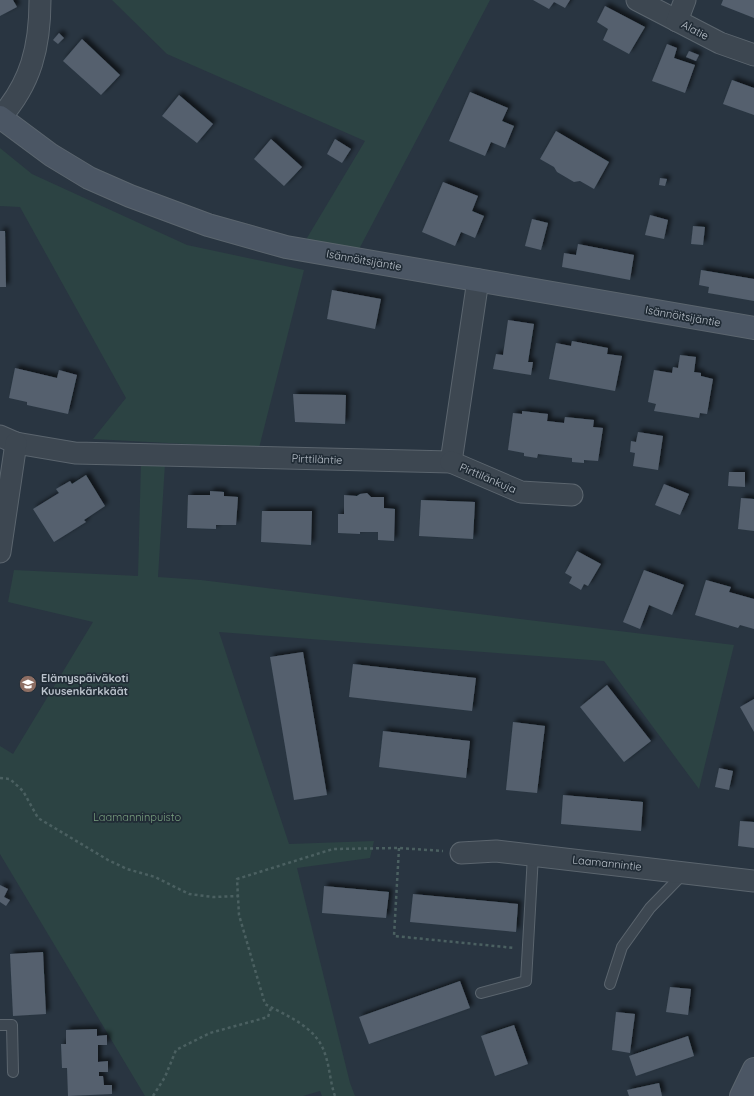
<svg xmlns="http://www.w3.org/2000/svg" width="754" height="1096" font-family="Quicksand,sans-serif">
  <defs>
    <filter id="shadow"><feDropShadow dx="3.5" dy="-3.5" stdDeviation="2" flood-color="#0009"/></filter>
  </defs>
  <rect width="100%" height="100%" fill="#293541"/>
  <g fill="#2c4343">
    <path d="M 112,0 L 490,0 L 357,253 L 304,243 L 365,141 L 167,54 Z"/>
    <path d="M 0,148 L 32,174 L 187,245 L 304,270 L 259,448 L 93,439 L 126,398 L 20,207 L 0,206 Z"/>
    <path d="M 141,462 L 165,463 L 158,577 L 201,580 L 734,645 L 699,789 L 604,661 L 219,632 L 289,844 L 374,841 L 370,858 L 297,868 L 350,1083 L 355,1096 L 322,1096 L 320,1091 L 303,1096 L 145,1096 L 0,854 L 0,746 L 13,754 L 93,622 L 8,602 L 14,570 L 138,576 Z"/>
  </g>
  <g fill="#54606e" filter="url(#shadow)">
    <path d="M 0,0 L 13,0 L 17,7 L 0,16 Z"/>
    <path d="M 533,0 L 570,0 L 565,8 L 554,2 L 549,9 Z"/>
    <path d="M 723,0 L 754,0 L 754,18 L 721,5 Z"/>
    <path d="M 605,6 L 645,27 L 629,54 L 603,40 L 608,29 L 597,22 Z"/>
    <path d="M 59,33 L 64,38 L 58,44 L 53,40 Z"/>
    <path d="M 82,39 L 120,75 L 101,95 L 63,61 Z"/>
    <path d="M 667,44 L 677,48 L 674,58 L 695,65 L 685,93 L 652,81 Z"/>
    <path d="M 689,51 L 699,55 L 696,61 L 686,57 Z"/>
    <path d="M 732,80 L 754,88 L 754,115 L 723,104 Z"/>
    <path d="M 470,92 L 508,108 L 502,121 L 514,126 L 505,148 L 491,142 L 485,156 L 449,141 Z"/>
    <path d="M 179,95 L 213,124 L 197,143 L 162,116 Z"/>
    <path d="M 556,131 L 609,162 L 594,189 L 580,181 L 574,182 L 557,172 L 554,167 L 540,159 Z"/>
    <path d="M 271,139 L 302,167 L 284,186 L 254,159 Z"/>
    <path d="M 335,139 L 351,149 L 342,163 L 327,154 Z"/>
    <path d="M 660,178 L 667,179 L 665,186 L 659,185 Z"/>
    <path d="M 443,182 L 478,196 L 472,211 L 484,216 L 475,238 L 461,232 L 455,246 L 422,232 Z"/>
    <path d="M 650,215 L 668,220 L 664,239 L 645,235 Z"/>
    <path d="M 532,219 L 548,223 L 541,250 L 525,246 Z"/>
    <path d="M 693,226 L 705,227 L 703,245 L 691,244 Z"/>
    <path d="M 0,231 L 5,231 L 6,287 L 0,287 Z"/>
    <path d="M 578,244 L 634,255 L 630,280 L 562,267 L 564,253 L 576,255 Z"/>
    <path d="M 701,270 L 754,279 L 754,301 L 708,293 L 709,287 L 699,285 Z"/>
    <path d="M 332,290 L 381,299 L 375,329 L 327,319 Z"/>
    <path d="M 508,320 L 534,324 L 528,362 L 533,362 L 531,375 L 493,369 L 496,354 L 503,355 Z"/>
    <path d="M 572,341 L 608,348 L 607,354 L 622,356 L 615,391 L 549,379 L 556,343 L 571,346 Z"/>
    <path d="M 680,355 L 696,357 L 694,372 L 701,373 L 701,376 L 713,379 L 707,414 L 700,413 L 699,418 L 654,411 L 656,404 L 648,402 L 654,370 L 672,373 L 673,367 L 678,368 Z"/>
    <path d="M 15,368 L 57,378 L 59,370 L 77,375 L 68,414 L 27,405 L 27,402 L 9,398 Z"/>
    <path d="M 293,394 L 346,395 L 345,424 L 295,422 Z"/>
    <path d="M 522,411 L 548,414 L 547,421 L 564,423 L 565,417 L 594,420 L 593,427 L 603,428 L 598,461 L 584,460 L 584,463 L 572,462 L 572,458 L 538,454 L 537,458 L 524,456 L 524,453 L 508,450 L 513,413 L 522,414 Z"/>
    <path d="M 638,432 L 663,436 L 658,470 L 633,466 L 635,453 L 630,452 L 631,441 L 636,442 Z"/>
    <path d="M 729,472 L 745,472 L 745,487 L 728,486 Z"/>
    <path d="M 86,475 L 105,506 L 84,520 L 86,522 L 54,542 L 33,509 L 59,493 L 56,489 L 70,481 L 72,484 Z"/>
    <path d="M 664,484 L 689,494 L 680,515 L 655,505 Z"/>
    <path d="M 210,491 L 224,492 L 224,496 L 238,497 L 236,525 L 216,525 L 216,529 L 187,528 L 188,495 L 210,495 Z"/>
    <path d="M 367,493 L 371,497 L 384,497 L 384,508 L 395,509 L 394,541 L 378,540 L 378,532 L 360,532 L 360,534 L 338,533 L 338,514 L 344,514 L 344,495 L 357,496 L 360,494 Z"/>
    <path d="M 741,498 L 754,499 L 754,531 L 738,529 Z"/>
    <path d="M 421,500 L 475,502 L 473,539 L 419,536 Z"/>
    <path d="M 262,511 L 312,511 L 311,545 L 261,542 Z"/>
    <path d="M 577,551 L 601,564 L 588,586 L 584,584 L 581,590 L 569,583 L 572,577 L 565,573 Z"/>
    <path d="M 644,570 L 684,585 L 672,615 L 649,605 L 640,629 L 623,622 Z"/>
    <path d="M 706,580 L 731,587 L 729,592 L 754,599 L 754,629 L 740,625 L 738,628 L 695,615 Z"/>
    <path d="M 303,652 L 327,795 L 294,800 L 270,657 Z"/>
    <path d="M 353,664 L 476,678 L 472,711 L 349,697 Z"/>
    <path d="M 607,685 L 651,741 L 624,762 L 580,707 Z"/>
    <path d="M 754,699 L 754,732 L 740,707 Z"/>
    <path d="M 513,722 L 545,726 L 537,793 L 506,790 Z"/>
    <path d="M 383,731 L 470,741 L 466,778 L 379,767 Z"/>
    <path d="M 719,768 L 733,771 L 729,790 L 715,787 Z"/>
    <path d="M 563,795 L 643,802 L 641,831 L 561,824 Z"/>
    <path d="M 740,821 L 754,822 L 754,848 L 738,846 Z"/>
    <path d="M 0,885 L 8,889 L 4,897 L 10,900 L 6,906 L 0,902 Z"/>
    <path d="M 324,886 L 389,892 L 386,918 L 322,913 Z"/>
    <path d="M 413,894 L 518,904 L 516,932 L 410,922 Z"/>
    <path d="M 43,952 L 46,1014 L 13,1016 L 10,954 Z"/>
    <path d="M 460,981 L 470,1008 L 369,1044 L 359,1017 Z"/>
    <path d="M 670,987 L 691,989 L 688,1015 L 666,1012 Z"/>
    <path d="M 616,1012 L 635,1014 L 630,1053 L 612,1050 Z"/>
    <path d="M 514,1025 L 528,1064 L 495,1076 L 481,1036 Z"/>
    <path d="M 97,1029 L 97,1036 L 107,1035 L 107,1045 L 98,1045 L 98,1062 L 108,1061 L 108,1072 L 99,1072 L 99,1076 L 103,1076 L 104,1085 L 112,1085 L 112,1094 L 68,1096 L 67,1068 L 62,1068 L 61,1044 L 66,1044 L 66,1030 Z"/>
    <path d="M 688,1036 L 694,1056 L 636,1076 L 629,1056 Z"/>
    <path d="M 659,1083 L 662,1096 L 629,1096 L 627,1090 Z"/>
  </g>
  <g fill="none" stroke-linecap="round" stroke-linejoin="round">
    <defs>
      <g id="lane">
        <path d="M 610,984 L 622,947 L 650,908 L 684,873"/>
        <path d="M 481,993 L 526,981 L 533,855"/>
        <path d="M 0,1025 L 12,1025 L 13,1072"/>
      </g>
      <g id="street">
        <path d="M 637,0 L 720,43 L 754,55"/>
        <path d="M 677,21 L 685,0"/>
        <path d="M 0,118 C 31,83 40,47 40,0"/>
        <path d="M 0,436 L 16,443 L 75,453 L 451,462 L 478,280"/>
        <path d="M 451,462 L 521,492 L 572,495"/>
        <path d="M 0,552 L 16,443"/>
        <path d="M 461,853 L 496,851 L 754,881"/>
      </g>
      <g id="secondary">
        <path d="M 0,117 L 51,155 L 89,178 L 130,196 L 208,225 L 286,247 L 754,328"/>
        <path d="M 741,1096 L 754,1069"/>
      </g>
    </defs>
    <use href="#lane" stroke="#5b656e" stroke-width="12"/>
    <use href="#street" stroke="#5b656e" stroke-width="23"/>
    <use href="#secondary" stroke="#5b656e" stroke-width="24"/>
    <g stroke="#4b6061" stroke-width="2.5" stroke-dasharray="3 3" stroke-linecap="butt">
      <path d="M 0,778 L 10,779 L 23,791 L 38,818 L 108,860 L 127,869 L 155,877 L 189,894 L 213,897 L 238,896"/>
      <path d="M 399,848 L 394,936 L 515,948"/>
      <path d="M 153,1096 L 165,1077 L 176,1050 L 210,1033 L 268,1017 L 271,1008"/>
      <path d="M 335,1096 C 330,1082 330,1068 325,1054 C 317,1027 287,1016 265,1004 L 239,915 L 237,879 L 333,849 L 399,848 L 443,851"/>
    </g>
    <use href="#lane" stroke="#3d4751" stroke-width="10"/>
    <use href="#street" stroke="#3d4751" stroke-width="21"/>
    <use href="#secondary" stroke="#4b5664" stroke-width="22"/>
  </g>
  <defs>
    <symbol id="school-disc" viewBox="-11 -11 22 22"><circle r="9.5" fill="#8d6e63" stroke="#212c36"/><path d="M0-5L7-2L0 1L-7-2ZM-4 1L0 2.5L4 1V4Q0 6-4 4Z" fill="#fff"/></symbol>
  </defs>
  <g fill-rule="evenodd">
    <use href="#school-disc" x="18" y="674" width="20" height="20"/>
  </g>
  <g text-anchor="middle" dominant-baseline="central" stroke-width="3.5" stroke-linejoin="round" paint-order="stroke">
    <g font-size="11" fill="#bac2cb" stroke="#212c36">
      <text transform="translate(695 30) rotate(27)">Alatie</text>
      <text transform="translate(364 260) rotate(10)">Isännöitsijäntie</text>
      <text transform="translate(683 316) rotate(10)">Isännöitsijäntie</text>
      <text transform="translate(317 459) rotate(2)">Pirttiläntie</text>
      <text transform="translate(488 478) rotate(23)">Pirttilänkuja</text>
      <text transform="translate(607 863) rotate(6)">Laamannintie</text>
    </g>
    <g font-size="11" font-weight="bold" fill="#bac2cb" stroke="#212c36" text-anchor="start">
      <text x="41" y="678">Elämyspäiväkoti<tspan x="41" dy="13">Kuusenkärkkäät</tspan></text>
    </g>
    <g font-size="11" fill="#799f7f" stroke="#212c36">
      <text x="137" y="817">Laamanninpuisto</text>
    </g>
  </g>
</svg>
